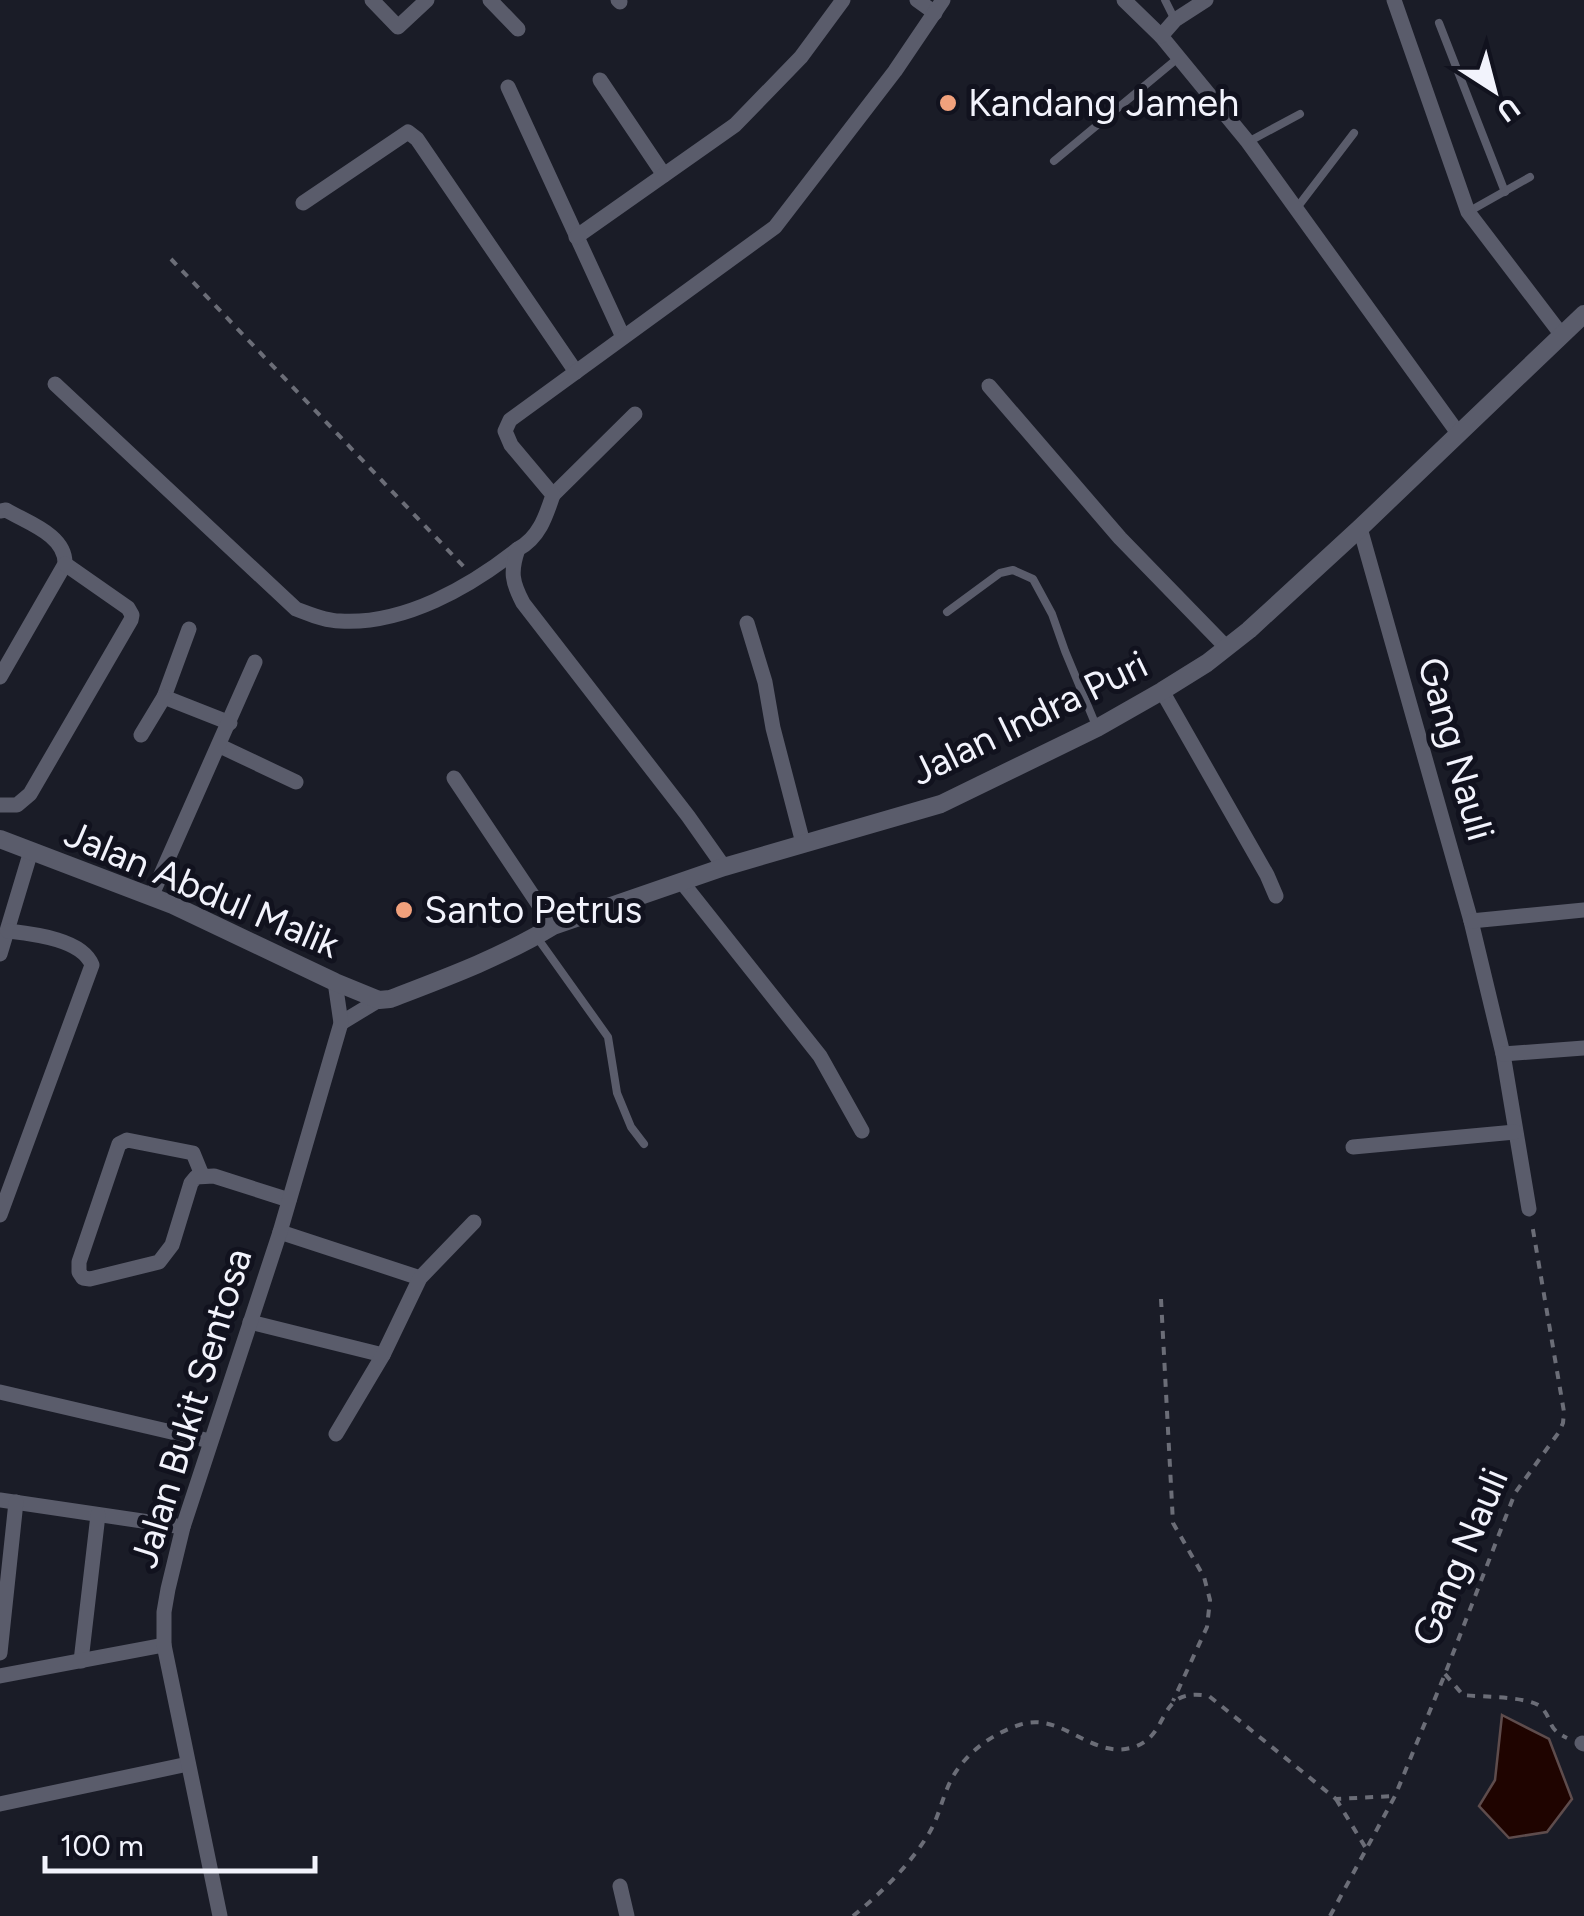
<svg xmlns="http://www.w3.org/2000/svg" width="1584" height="1916" font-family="Figtree,sans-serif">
  <rect width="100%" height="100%" fill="#1a1c27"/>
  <path fill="#1f0400" stroke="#5e4c4c" stroke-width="2.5" d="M 1502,1715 L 1549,1739 L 1572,1799 L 1547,1832 L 1509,1838 L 1479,1806 L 1495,1780 Z"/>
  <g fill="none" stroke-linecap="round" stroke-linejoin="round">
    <g stroke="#6b6d77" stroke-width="4" stroke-dasharray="8 8" stroke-linecap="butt">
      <path d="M 171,259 L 465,568"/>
      <path d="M 1161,1299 L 1173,1523 L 1204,1577 L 1210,1600 L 1207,1627 L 1173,1701"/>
      <path d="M 1445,1674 L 1463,1695 C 1480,1697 1532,1696 1542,1708 C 1554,1722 1546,1728 1567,1738"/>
      <path d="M 1336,1799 L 1367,1850"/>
      <path d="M 853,1916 C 880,1894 907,1868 926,1838 C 938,1821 941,1801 950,1782 C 963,1755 991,1734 1019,1725 C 1062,1710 1091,1761 1134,1747 C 1172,1735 1155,1686 1209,1696 L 1336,1799 L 1395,1796"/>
      <path d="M 1330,1916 L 1395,1796 L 1445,1674 L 1515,1493 L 1559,1432 L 1563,1423 L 1564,1412 L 1532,1224"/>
    </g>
    <g stroke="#5a5c6b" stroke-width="8">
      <path d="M 1165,0 L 1175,20"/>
      <path d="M 1439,23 L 1505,192"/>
      <path d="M 1248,142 L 1300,114"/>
      <path d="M 1054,161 L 1178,58"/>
      <path d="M 1296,209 L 1354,133"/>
      <path d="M 1468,212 L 1530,177"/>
      <path d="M 947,612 L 1000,573 L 1013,570 L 1033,579 L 1052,614 L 1065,651 L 1097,728"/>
      <path d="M 536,936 L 608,1037 L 617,1093 L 631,1127 L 644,1144"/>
    </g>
    <g stroke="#5a5c6b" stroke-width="15">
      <path d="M 372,0 L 398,27 L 427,0"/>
      <path d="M 490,0 L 518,29"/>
      <path d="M 618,0 L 620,2"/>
      <path d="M 917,0 L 935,13"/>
      <path d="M 1124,0 L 1161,36 L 1248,142 L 1458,433"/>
      <path d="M 1394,0 L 1468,212 L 1561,334"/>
      <path d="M 1161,36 L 1175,20 L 1206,0"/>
      <path d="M 600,80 L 664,175"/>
      <path d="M 508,87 L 623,337"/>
      <path d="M 303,203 L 408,132 L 417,139 L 576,372"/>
      <path d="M 576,237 L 735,125 L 801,57 L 843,0"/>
      <path d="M 55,384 L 296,609 C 310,614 325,621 340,621 C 404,625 470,587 518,549"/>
      <path d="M 989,386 L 1120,538 L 1227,648"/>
      <path d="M 553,495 L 635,414"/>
      <path d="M 0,511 L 6,510 C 28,523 66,535 65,564 L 0,677"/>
      <path d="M 1360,528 L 1471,921 L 1503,1054 L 1529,1209"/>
      <path d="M 747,623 L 765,682 L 773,728 L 803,843"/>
      <path d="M 189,629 L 164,697 L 230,723"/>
      <path d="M 1162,691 L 1267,875 L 1276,896"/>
      <path d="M 141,735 L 164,697"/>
      <path d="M 220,746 L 296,782"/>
      <path d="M 454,778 L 553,926"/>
      <path d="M 0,805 L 17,805 L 30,794 L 131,620 L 132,615 L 128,608 L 65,564"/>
      <path d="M 724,867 L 688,816 L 523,603 C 512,582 510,572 518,549 C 539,538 546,516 553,495 L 511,445 L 505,431 L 510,420 L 521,412 L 775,227 L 895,71 L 943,0"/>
      <path d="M 681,881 L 820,1056 L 862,1131"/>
      <path d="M 151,897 L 255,662"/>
      <path d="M 1471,921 L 1584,910"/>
      <path d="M 0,954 L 31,851"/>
      <path d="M 341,1023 L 379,1000"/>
      <path d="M 1503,1054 L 1584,1048"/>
      <path d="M 1353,1147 L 1515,1132"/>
      <path d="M 202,1175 L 193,1153 L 127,1140 L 119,1144 L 79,1262 L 79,1272 L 83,1278 L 90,1279 L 159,1262 L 172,1245 L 191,1183 L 196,1177 L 214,1176 L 289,1200"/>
      <path d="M 0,1215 L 92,965 C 82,939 33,934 8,931"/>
      <path d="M 280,1232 L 420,1278"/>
      <path d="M 250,1322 L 383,1355"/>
      <path d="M 0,1392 L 210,1441"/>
      <path d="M 336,1434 L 383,1355 L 420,1278 L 474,1222"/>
      <path d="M 0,1500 L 183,1527"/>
      <path d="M 0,1653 L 16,1502"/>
      <path d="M 81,1661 L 98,1515"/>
      <path d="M 0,1676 L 164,1645"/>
      <path d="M 1582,1743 L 1584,1744"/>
      <path d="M 0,1804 L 188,1764"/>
      <path d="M 620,1886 L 627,1916"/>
      <path d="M 220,1916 L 164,1645 L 164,1612 L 168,1589 L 183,1527 L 280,1232 L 341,1023 L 335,982"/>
    </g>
    <path stroke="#5a5c6b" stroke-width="18" d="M 0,839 L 173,905 L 335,982 L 379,1000 L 390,999 C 445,978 502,957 553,926 L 724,867 L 941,804 L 1097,728 L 1162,691 L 1207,663 L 1249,630 L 1360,528 L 1584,314"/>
  </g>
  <g fill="#f1a17c" stroke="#11121e" stroke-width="4">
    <circle cx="948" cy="103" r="10"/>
    <circle cx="404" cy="910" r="10"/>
  </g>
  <g text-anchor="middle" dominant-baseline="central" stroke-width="10" stroke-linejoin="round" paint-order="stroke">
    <g font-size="38" fill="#f2f3fc" stroke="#11121e" text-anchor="start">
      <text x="968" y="103">Kandang Jameh</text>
      <text x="424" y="910">Santo Petrus</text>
    </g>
    <g font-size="38" fill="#f2f3fc" stroke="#11121e">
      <text transform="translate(1029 718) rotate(-26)">Jalan Indra Puri</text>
      <text transform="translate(1456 749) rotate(74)">Gang Nauli</text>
      <text transform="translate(202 889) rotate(23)">Jalan Abdul Malik</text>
      <text transform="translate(191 1408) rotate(-73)">Jalan Bukit Sentosa</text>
      <text transform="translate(1460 1557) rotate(-67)">Gang Nauli</text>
    </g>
  </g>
  <g transform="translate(1494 90) rotate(144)" stroke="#11121e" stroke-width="8" paint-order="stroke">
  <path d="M0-8L18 38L0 25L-18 38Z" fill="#f2f3fc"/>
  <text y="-15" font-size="28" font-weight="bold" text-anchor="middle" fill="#f2f3fc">U</text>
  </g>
  <path d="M45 1856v15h270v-15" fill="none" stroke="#f2f3fc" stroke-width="5"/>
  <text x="60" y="1856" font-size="30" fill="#f2f3fc" stroke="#11121e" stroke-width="8" paint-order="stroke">100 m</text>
</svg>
